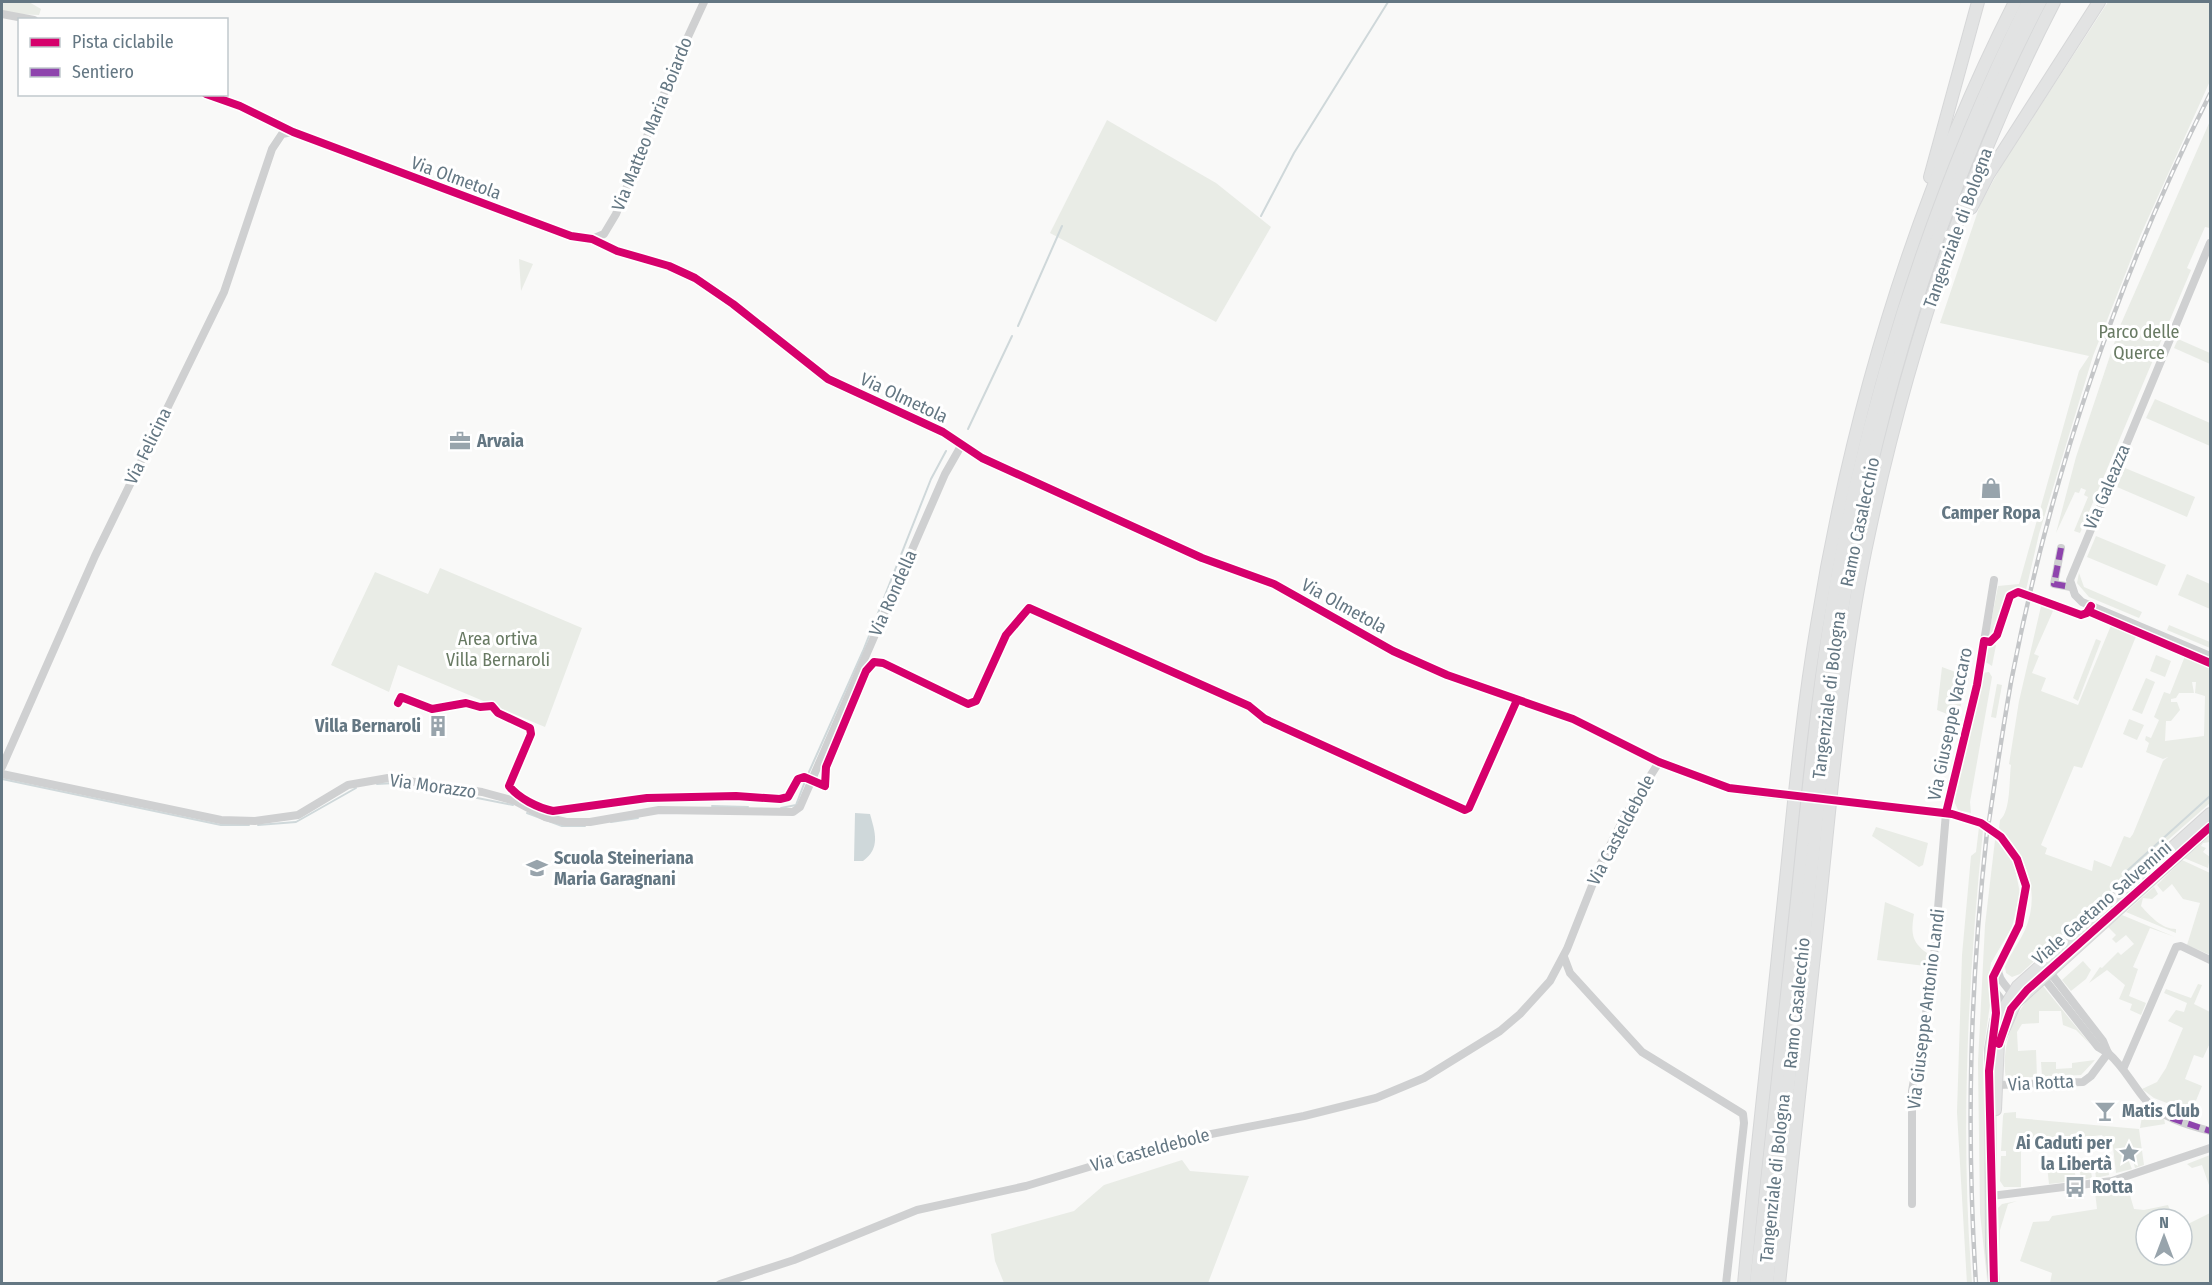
<svg xmlns="http://www.w3.org/2000/svg" width="2212" height="1285" font-family="'Fira Sans Condensed',sans-serif">
  <rect width="100%" height="100%" fill="#f9f9f8"/>
  <g fill="#e9ece6" fill-rule="evenodd">
    <path d="M 2,2 L 29,2 L 41,9 L 39,15 L 12,14 L 2,11 Z"/>
    <path d="M 2108,2 L 2210,2 L 2210,81 L 2141,234 L 2093,356 L 2039,534 L 2026,590 L 2018,587 L 2007,596 L 1995,634 L 1988,638 L 1998,586 L 2019,584 L 2079,371 L 2089,356 L 1940,323 L 1980,205 L 2002,165 Z"/>
    <path d="M 1107,120 L 1216,183 L 1271,227 L 1216,322 L 1050,233 Z"/>
    <path d="M 2210,121 L 2210,228 L 2205,227 L 2187,268 L 2191,270 L 2080,533 L 2074,531 L 2088,497 L 2084,495 L 2086,490 L 2081,488 L 2079,493 L 2075,492 L 2056,533 L 2076,457 L 2120,326 Z"/>
    <path d="M 519,259 L 533,264 L 521,291 Z"/>
    <path d="M 2178,339 L 2210,353 L 2210,364 L 2174,348 Z"/>
    <path d="M 2155,399 L 2210,423 L 2210,446 L 2146,418 Z"/>
    <path d="M 2125,468 L 2195,497 L 2187,517 L 2117,487 Z"/>
    <path d="M 2096,536 L 2166,565 L 2157,586 L 2087,557 Z"/>
    <path d="M 440,568 L 582,628 L 545,727 L 398,665 L 389,692 L 331,665 L 375,572 L 428,594 Z"/>
    <path d="M 2079,573 L 2084,587 L 2142,612 L 2139,618 L 2089,597 L 2077,583 Z"/>
    <path d="M 2187,574 L 2210,584 L 2210,609 L 2178,595 Z"/>
    <path d="M 2042,602 L 2081,616 L 2075,618 L 2053,611 L 2034,654 L 2039,656 L 2032,673 L 2046,678 L 2041,691 L 2078,705 L 2112,623 L 2137,634 L 2082,768 L 2074,766 L 2041,845 L 2047,848 L 2045,854 L 2092,871 L 2094,860 L 2111,867 L 2124,836 L 2130,838 L 2133,834 L 2163,761 L 2168,757 L 2163,759 L 2146,752 L 2149,743 L 2145,740 L 2146,736 L 2151,738 L 2159,720 L 2154,717 L 2164,692 L 2170,694 L 2185,656 L 2210,667 L 2210,803 L 2128,875 L 2120,878 L 2122,881 L 2020,974 L 2012,977 L 2006,973 L 2005,967 C 2010,954 2019,943 2025,930 C 2041,893 2027,855 1999,828 L 2000,820 C 2011,811 2009,779 2011,765 L 2009,764 L 2019,701 ZM 2192,682 L 2196,682 L 2195,693 L 2205,696 L 2204,736 L 2165,741 L 2166,721 L 2171,721 L 2180,710 L 2177,702 L 2171,702 L 2171,699 L 2176,698 L 2179,693 L 2194,693 Z"/>
    <path d="M 2169,625 L 2210,642 L 2210,648 L 2167,630 Z"/>
    <path d="M 2096,639 L 2101,641 L 2078,701 L 2073,698 Z"/>
    <path d="M 1987,644 L 1996,645 L 1992,666 L 1984,661 Z"/>
    <path d="M 2156,655 L 2171,661 L 2165,677 L 2150,671 Z"/>
    <path d="M 1942,667 L 1969,677 L 1957,718 L 1937,710 Z"/>
    <path d="M 1989,672 L 1992,677 L 1970,802 L 1971,813 L 1958,810 L 1954,801 L 1982,673 Z"/>
    <path d="M 2146,678 L 2155,682 L 2142,714 L 2132,710 Z"/>
    <path d="M 1997,684 L 2002,685 L 1996,718 L 1991,717 Z"/>
    <path d="M 2129,719 L 2144,725 L 2137,740 L 2123,734 Z"/>
    <path d="M 1876,827 L 1928,843 L 1923,865 L 1919,867 L 1872,836 Z"/>
    <path d="M 1979,827 L 1983,830 C 1968,981 1960,1131 1972,1283 L 1967,1284 L 1957,1112 L 1962,955 L 1971,856 L 1976,852 Z"/>
    <path d="M 2210,835 L 2210,842 L 2203,843 L 2201,846 L 2206,848 L 2203,852 L 2210,857 L 2208,868 L 2184,858 Z"/>
    <path d="M 1995,840 L 2006,849 L 2014,864 L 2020,893 L 2012,927 L 1991,963 L 1989,976 L 1990,1005 L 1983,1053 L 1987,1279 L 1980,1213 L 1978,1062 L 1985,925 Z"/>
    <path d="M 2182,860 L 2210,873 L 2210,955 L 2187,945 L 2200,903 L 2183,899 L 2172,884 L 2163,892 L 2157,885 Z"/>
    <path d="M 2154,887 L 2158,894 L 2152,899 L 2143,898 L 2141,906 C 2151,917 2162,929 2176,929 L 2176,933 L 2126,912 Z"/>
    <path d="M 1885,902 L 1914,914 C 1911,932 1911,942 1927,953 L 1925,966 L 1877,960 Z"/>
    <path d="M 2122,915 L 2175,937 L 2150,928 L 2133,967 L 2138,969 L 2129,996 L 2146,1003 L 2141,1015 L 2130,1010 L 2132,1004 L 2119,999 L 2125,985 L 2107,970 L 2089,983 L 2100,967 L 2102,968 L 2118,952 L 2121,955 L 2134,944 L 2126,935 L 2116,943 L 2112,939 L 2116,935 L 2108,927 Z"/>
    <path d="M 2083,961 L 2091,970 L 2086,979 L 2071,991 L 2062,980 Z"/>
    <path d="M 2198,984 L 2202,985 L 2194,1004 L 2210,1012 L 2210,1043 L 2203,1058 L 2194,1055 L 2185,1079 L 2202,1086 L 2193,1108 L 2201,1114 L 2178,1106 L 2169,1110 L 2172,1105 L 2154,1098 L 2142,1089 L 2157,1082 L 2166,1068 L 2183,1028 L 2168,1021 L 2176,1010 L 2184,1012 L 2187,1003 L 2164,993 L 2166,989 L 2191,998 Z"/>
    <path d="M 2043,986 L 2090,1044 L 2076,1030 L 2063,1025 L 2061,1011 L 2039,1011 L 2039,1023 L 2022,1024 L 2017,1032 L 2018,1051 L 2036,1050 L 2037,1077 L 2006,1078 C 2000,1047 2015,1004 2043,986 Z"/>
    <path d="M 2095,1060 L 2081,1075 L 2042,1077 L 2041,1062 L 2056,1062 L 2056,1069 L 2072,1068 L 2072,1063 Z"/>
    <path d="M 2144,1105 L 2164,1118 L 2165,1124 L 2140,1128 Z"/>
    <path d="M 2016,1112 L 2016,1118 L 2139,1129 L 2144,1165 L 2135,1168 L 2130,1149 L 2125,1152 L 2132,1169 L 2116,1173 L 2112,1139 L 2104,1139 L 2102,1135 L 2021,1145 L 2021,1187 L 2004,1187 L 2000,1181 L 2001,1156 L 2006,1156 L 2006,1151 L 2001,1151 L 2003,1116 L 2004,1113 Z"/>
    <path d="M 2210,1155 L 2210,1188 L 2202,1165 L 2192,1168 L 2187,1164 Z"/>
    <path d="M 1182,1160 L 1190,1171 L 1249,1176 L 1208,1283 L 1004,1283 L 995,1261 L 991,1234 L 1074,1211 L 1104,1185 Z"/>
    <path d="M 2108,1160 L 2109,1175 L 2096,1178 L 2094,1162 Z"/>
    <path d="M 2090,1163 L 2092,1178 L 2081,1180 L 2079,1164 Z"/>
    <path d="M 2074,1164 L 2076,1181 L 2049,1184 L 2047,1166 Z"/>
    <path d="M 2127,1185 L 2134,1209 L 2144,1210 L 2168,1205 L 2173,1219 L 2146,1219 L 2146,1255 L 2182,1255 L 2182,1227 L 2210,1213 L 2210,1283 L 2050,1283 L 2052,1273 L 2020,1261 L 2033,1222 L 2049,1221 L 2052,1216 L 2097,1209 L 2095,1192 Z"/>
    <path d="M 2017,1201 L 2008,1204 L 2000,1230 L 2000,1257 L 1998,1208 L 2002,1204 Z"/>
  </g>
  <path fill="#cfd8da" d="M 855,813 L 870,814 C 875,832 881,848 863,861 L 854,861 Z"/>
  <g fill="none" stroke-linecap="round" stroke-linejoin="round">
    <g stroke="#cfd8da" stroke-width="2">
      <path d="M 1261,216 L 1294,153 L 1388,2"/>
      <path d="M 1018,326 L 1062,226"/>
      <path d="M 968,429 L 1012,336"/>
      <path d="M 809,772 L 863,651 L 931,479 L 946,451"/>
      <path d="M 2,779 L 221,825 L 249,825"/>
      <path d="M 377,784 L 395,783"/>
      <path d="M 427,788 L 513,805"/>
      <path d="M 712,806 L 748,807"/>
      <path d="M 781,808 L 796,805 L 804,784"/>
      <path d="M 527,813 L 562,826 L 585,826"/>
      <path d="M 611,822 L 638,818"/>
      <path d="M 258,825 L 296,822 L 356,788"/>
      <path d="M 2128,870 L 2210,796"/>
    </g>
    <defs>
      <g id="major">
        <path d="M 1996,1110 L 1999,1042 L 2016,1003 L 2210,827"/>
        <path d="M 1994,1284 L 1991,1246 L 1990,1049 L 1995,1021 L 2017,986 L 2210,813"/>
      </g>
      <g id="highway">
        <path d="M 1930,177 L 1978,2"/>
        <path d="M 1971,208 L 1988,175 L 2099,2"/>
        <path d="M 1744,1284 C 1755,1165 1769,1046 1781,927 C 1792,827 1800,725 1817,625 C 1852,408 1916,198 2015,2"/>
        <path d="M 1756,1284 C 1769,1156 1784,1029 1797,901 C 1811,763 1824,624 1855,488 C 1894,319 1952,157 2028,2"/>
        <path d="M 1767,1284 C 1783,1141 1797,998 1813,855 C 1823,758 1832,661 1850,565 C 1887,372 1948,177 2040,2"/>
        <path d="M 1779,1284 C 1793,1149 1808,1015 1822,881 C 1834,765 1844,647 1869,533 C 1908,350 1968,168 2054,2"/>
      </g>
    </defs>
    <use href="#major" stroke="#d5d5d6" stroke-width="12"/>
    <use href="#highway" stroke="#d6d7d8" stroke-width="14"/>
    <g stroke="#cfd0d1" stroke-width="8">
      <path d="M 2,14 L 34,20"/>
      <path d="M 206,94 L 240,106 L 293,132 L 571,236 L 592,239 L 617,251 L 669,266 L 695,278 L 733,304 L 828,379 L 943,432 L 982,458 L 1202,558 L 1274,584 L 1393,651 L 1447,675 L 1573,719 L 1659,762 L 1709,781 L 1742,791 L 1776,795"/>
      <path d="M 592,239 L 604,234 L 616,214 L 680,54 L 704,2"/>
      <path d="M 2210,243 L 2070,580 L 2075,595 L 2082,602 L 2210,656"/>
      <path d="M 2061,548 L 2054,584 L 2071,587"/>
      <path d="M 2,767 L 95,556 L 224,292 L 272,149 L 282,134 L 292,132"/>
      <path d="M 2,774 L 221,820 L 255,821 L 298,815 L 348,785 L 388,778 L 482,792 L 515,801 L 545,817 L 566,822 L 590,822 L 659,810 L 793,812 L 800,807 L 945,474 L 961,446"/>
      <path d="M 1854,803 L 1959,815"/>
      <path d="M 1564,957 L 1570,973 L 1642,1052 L 1743,1114 L 1744,1123 L 1726,1284"/>
      <path d="M 2049,971 L 2103,1041 L 2108,1053"/>
      <path d="M 2042,976 L 2098,1047 L 2108,1053"/>
      <path d="M 1994,990 L 2004,1003 L 2016,1003 C 2012,987 1997,984 1998,966"/>
      <path d="M 1995,1019 L 1994,972 L 2019,925 L 2026,886"/>
      <path d="M 2124,1067 L 2176,947 L 2181,946 L 2210,960"/>
      <path d="M 1997,1085 L 2083,1082 L 2091,1076 L 2108,1053 C 2123,1066 2131,1082 2144,1098 C 2159,1117 2187,1125 2210,1131"/>
      <path d="M 1991,1196 L 2112,1181 L 2210,1148"/>
      <path d="M 1912,1204 L 1912,1091 L 1932,980 L 1946,813 L 1977,685 L 1994,580"/>
      <path d="M 720,1284 L 794,1260 L 917,1210 L 1026,1186 L 1175,1141 L 1304,1116 L 1376,1098 L 1424,1078 L 1500,1031 L 1520,1014 L 1550,981 L 1567,949 L 1601,863 L 1625,816 L 1659,762"/>
    </g>
    <use href="#major" stroke="#e2e3e3" stroke-width="10"/>
    <use href="#highway" stroke="#e2e3e3" stroke-width="12"/>
    <defs>
      <g id="rail">
        <path d="M 1989,821 C 1996,774 2003,728 2011,682 C 2050,479 2117,278 2210,94"/>
        <path d="M 1976,1284 C 1966,1129 1970,986 1987,832"/>
      </g>
    </defs>
    <use href="#rail" stroke="#c4c6c8" stroke-width="4.5"/>
    <use href="#rail" stroke="#fff" stroke-width="2" stroke-dasharray="7" stroke-linecap="butt"/>
    <g stroke="#cfd0d1" stroke-width="8">
      <path d="M 1776,795 L 1854,803"/>
      <path d="M 1959,815 C 1995,825 2019,849 2026,886"/>
    </g>
    <g stroke="#8e44ad" stroke-width="6" stroke-dasharray="12 6" stroke-linecap="butt">
      <path d="M 2061,548 L 2054,584 L 2071,587"/>
      <path d="M 2171,1118 L 2210,1131"/>
    </g>
    <defs>
      <g id="cycleway">
        <path d="M 206,94 L 240,106 L 293,132 L 571,236 L 592,239 L 617,251 L 669,266 L 695,278 L 733,304 L 828,379 L 943,432 L 982,458 L 1202,558 L 1274,584 L 1393,651 L 1447,675 L 1573,719 L 1659,762 L 1729,788 L 1952,814 L 1981,823 L 2001,837 L 2017,859 L 2026,886 L 2019,925 L 1993,977 L 1996,1013 L 1989,1071 L 1994,1284"/>
        <path d="M 2088,611 L 2210,663"/>
        <path d="M 398,703 L 401,697 L 432,709 L 466,703 L 480,707 L 492,706 L 498,713 L 530,728 L 531,734 L 509,786 C 518,798 538,808 553,811 L 647,798 L 736,796 L 780,799 L 788,797 L 798,779 L 804,777 L 825,786 L 826,767 L 866,671 L 874,662 L 883,663 L 968,704 L 976,701 L 1006,635 L 1029,608 L 1249,706 L 1265,719 L 1465,810 L 1469,808 L 1517,700"/>
        <path d="M 1946,813 L 1977,685 L 1984,641 L 1990,642 L 1997,635 L 2010,596 L 2018,592 L 2081,615 L 2087,613 L 2091,606"/>
        <path d="M 1999,1044 L 2011,1009 L 2027,990 L 2210,827"/>
      </g>
    </defs>
    <use href="#cycleway" stroke="#fff" stroke-width="11"/>
    <use href="#cycleway" stroke="#d6006c" stroke-width="8"/>
  </g>
  <defs>
    <symbol id="office-bare" viewBox="-9 -9 18 18"><path d="M-6-3h4V-5.5h4V-3h4V5H-6ZM-1-4.5V-3h2v-1.5ZM-6 0V1H6V0Z" fill="#98a4ac" stroke="#fff" stroke-width="2.5" paint-order="stroke"/></symbol>
    <symbol id="shop-bare" viewBox="-9 -9 18 18"><path d="M-5-2.5h2.3a2.7 3.5 0 0 1 5.4 0H5L5.5 6h-11ZM-1.5-2.5h3a1.5 2.3 0 0 0-3 0Z" fill="#98a4ac" stroke="#fff" stroke-width="2.5" paint-order="stroke"/></symbol>
    <symbol id="building-bare" viewBox="-9 -9 18 18"><path d="M-4-6H4V6H1V3H-1V6H-4ZM-2.5-4.3h1.7v1.8h-1.7ZM.8-4.3h1.7v1.8H.8ZM-2.5-1h1.7V.8h-1.7ZM.8-1h1.7V.8H.8Z" fill="#98a4ac" stroke="#fff" stroke-width="2.5" paint-order="stroke"/></symbol>
    <symbol id="school-bare" viewBox="-9 -9 18 18"><path d="M0-5L7-2L0 1L-7-2ZM-4 1L0 2.5L4 1V4Q0 6-4 4Z" fill="#98a4ac" stroke="#fff" stroke-width="2.5" paint-order="stroke"/></symbol>
    <symbol id="bar-bare" viewBox="-9 -9 18 18"><path d="M-6-5H6L.8 .8V4.5H3.5V6h-7V4.5H-.8V.8Z" fill="#98a4ac" stroke="#fff" stroke-width="2.5" paint-order="stroke"/></symbol>
    <symbol id="sight-bare" viewBox="-9 -9 18 18"><path d="M0-6L1.8-2.2L6-1.7L2.9 1.2L3.7 5.4L0 3.3L-3.7 5.4L-2.9 1.2L-6-1.7L-1.8-2.2Z" fill="#98a4ac" stroke="#fff" stroke-width="2.5" paint-order="stroke"/></symbol>
    <symbol id="bus-bare" viewBox="-9 -9 18 18"><path d="M-5-6H5V4H4V6H2V4H-2V6H-4V4H-5ZM-3.5-4V0h7V-4ZM-3.5 1.2v1.5H-2V1.2ZM2 1.2v1.5H3.5V1.2Z" fill="#98a4ac" stroke="#fff" stroke-width="2.5" paint-order="stroke"/></symbol>
  </defs>
  <g fill-rule="evenodd">
    <use href="#office-bare" x="445" y="426" width="30" height="30"/>
    <use href="#shop-bare" x="1976" y="473" width="30" height="30"/>
    <use href="#building-bare" x="423" y="711" width="30" height="30"/>
    <use href="#school-bare" x="522" y="853" width="30" height="30"/>
    <use href="#bar-bare" x="2090" y="1096" width="30" height="30"/>
    <use href="#sight-bare" x="2114" y="1138" width="30" height="30"/>
    <use href="#bus-bare" x="2060" y="1172" width="30" height="30"/>
  </g>
  <g text-anchor="middle" dominant-baseline="central" stroke-width="6" stroke-linejoin="round" paint-order="stroke">
    <g font-size="18" fill="#647783" stroke="#fff">
      <text transform="translate(652 124) rotate(-68)">Via Matteo Maria Boiardo</text>
      <text transform="translate(456 178) rotate(20)">Via Olmetola</text>
      <text transform="translate(1958 228) rotate(-70)">Tangenziale di Bologna</text>
      <text transform="translate(904 398) rotate(25)">Via Olmetola</text>
      <text transform="translate(148 446) rotate(-64)">Via Felicina</text>
      <text transform="translate(2107 487) rotate(-67)">Via Galeazza</text>
      <text transform="translate(1860 522) rotate(-78)">Ramo Casalecchio</text>
      <text transform="translate(893 593) rotate(-66)">Via Rondella</text>
      <text transform="translate(1344 606) rotate(29)">Via Olmetola</text>
      <text transform="translate(1829 695) rotate(-83)">Tangenziale di Bologna</text>
      <text transform="translate(1950 724) rotate(-78)">Via Giuseppe Vaccaro</text>
      <text transform="translate(433 786) rotate(8)">Via Morazzo</text>
      <text transform="translate(1621 830) rotate(-62)">Via Casteldebole</text>
      <text transform="translate(2102 903) rotate(-41)">Viale Gaetano Salvemini</text>
      <text transform="translate(1797 1003) rotate(-84)">Ramo Casalecchio</text>
      <text transform="translate(1926 1009) rotate(-83)">Via Giuseppe Antonio Landi</text>
      <text transform="translate(2041 1083) rotate(-3)">Via Rotta</text>
      <text transform="translate(1150 1150) rotate(-15)">Via Casteldebole</text>
      <text transform="translate(1775 1178) rotate(-84)">Tangenziale di Bologna</text>
    </g>
    <g font-size="18" fill="#687a63" stroke="#fff">
      <text x="2139" y="332">Parco delle<tspan x="2139" dy="21">Querce</tspan></text>
      <text x="498" y="639">Area ortiva<tspan x="498" dy="21">Villa Bernaroli</tspan></text>
    </g>
    <g font-size="18" font-weight="bold" fill="#647783" stroke="#fff" text-anchor="start">
      <text x="477" y="441">Arvaia</text>
      <text x="1991" y="513" text-anchor="middle">Camper Ropa</text>
      <text x="421" y="726" text-anchor="end">Villa Bernaroli</text>
      <text x="554" y="858">Scuola Steineriana<tspan x="554" dy="21">Maria Garagnani</tspan></text>
      <text x="2122" y="1111">Matis Club</text>
      <text x="2112" y="1143" text-anchor="end">Ai Caduti per<tspan x="2112" dy="21">la Libertà</tspan></text>
      <text x="2092" y="1187">Rotta</text>
    </g>
  </g>
  <rect width="2212" height="1285" fill="none" stroke="#647783" stroke-width="6"/>
  <rect x="18" y="18" width="210" height="78" fill="#ffffff" stroke="#c1c9cd" stroke-width="1.5"/>
  <rect x="30" y="38" width="30" height="9" fill="#d6006c" stroke="#c1c9cd" stroke-width="1.5"/>
  <text x="72" y="48" font-size="18" fill="#647783">Pista ciclabile</text>
  <rect x="30" y="68" width="30" height="9" fill="#8e44ad" stroke="#c1c9cd" stroke-width="1.5"/>
  <text x="72" y="78" font-size="18" fill="#647783">Sentiero</text>
  <g transform="translate(2164 1237)"><circle r="28" fill="#ffffff" stroke="#c1c9cd" stroke-width="1.5"/>
  <path d="M0-4.5L10 22L0 15L-10 22Z" fill="#98a4ac"/>
  <text y="-9" font-size="16" font-weight="bold" text-anchor="middle" fill="#647783">N</text>
  </g>
</svg>
